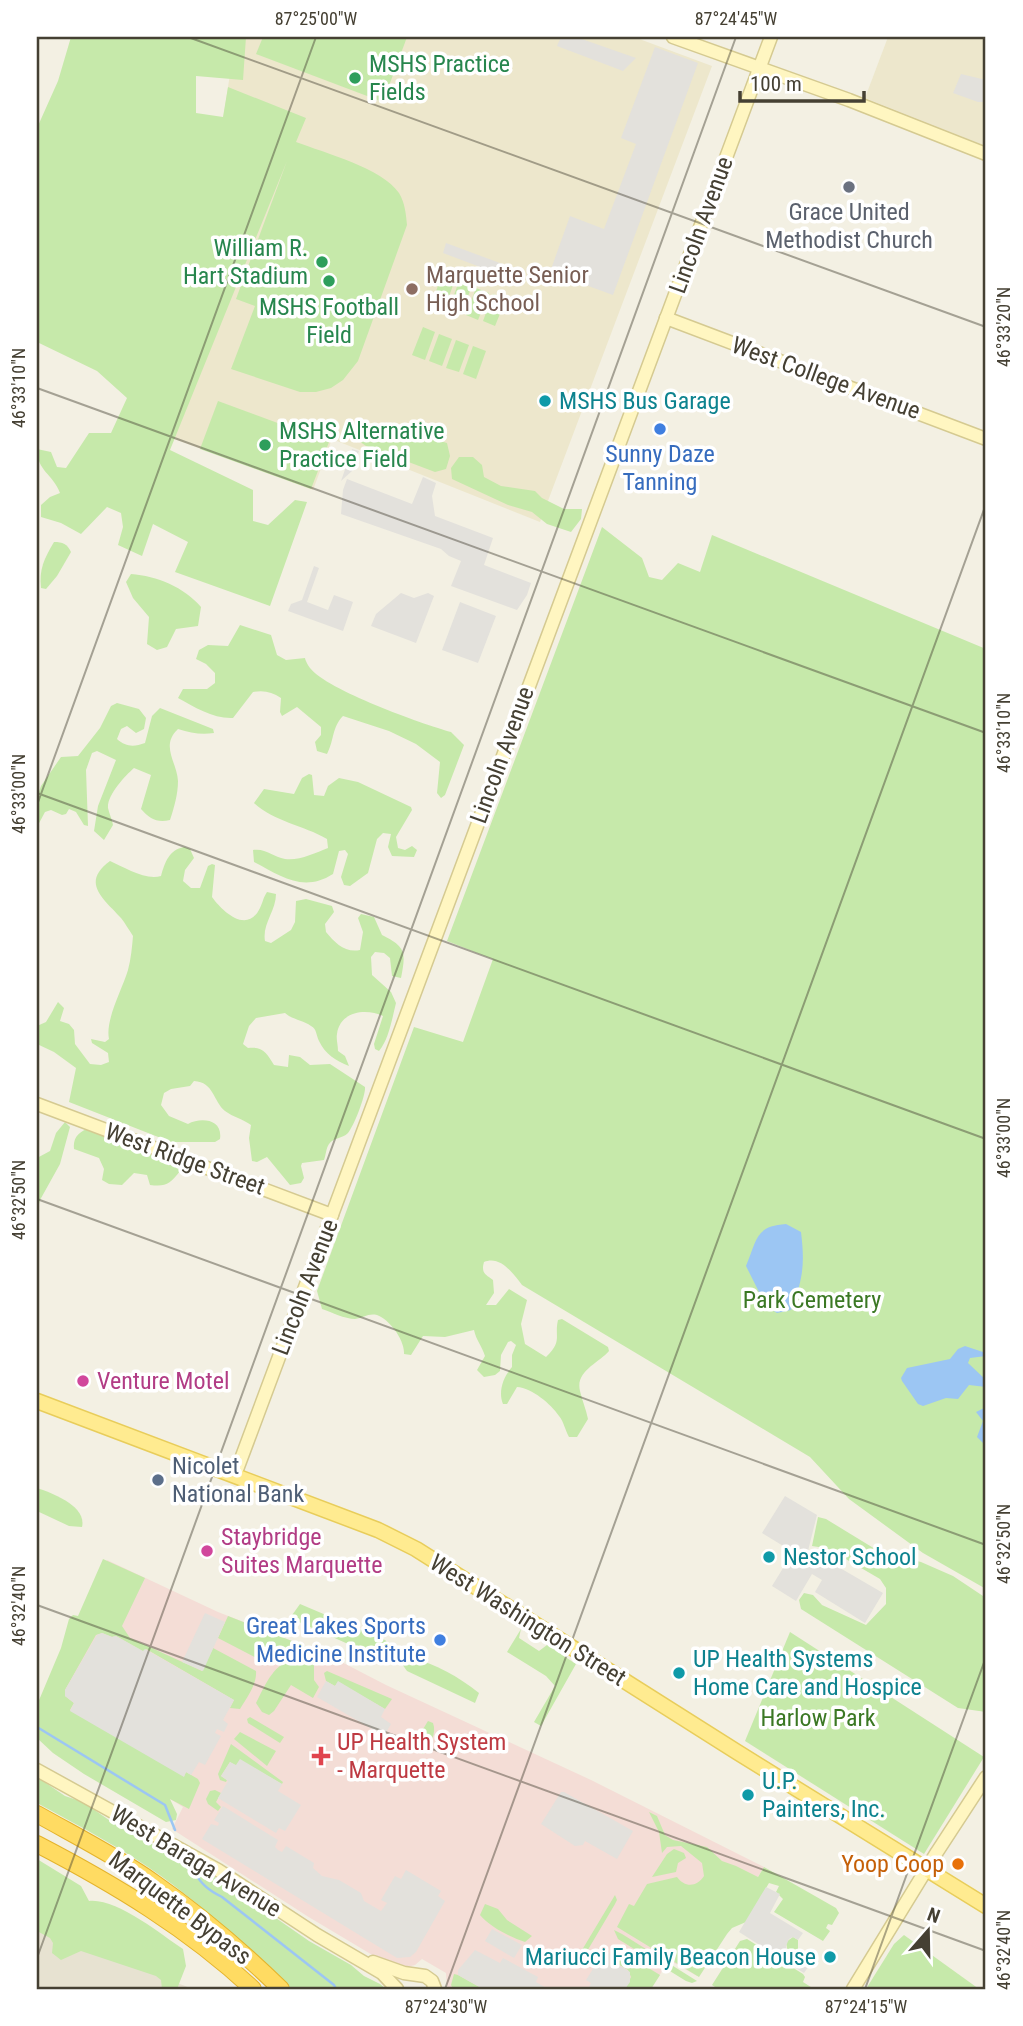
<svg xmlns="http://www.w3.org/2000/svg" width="1023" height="2026" font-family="'Roboto Condensed',sans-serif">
  <rect width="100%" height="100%" fill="#f3f0e3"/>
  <path fill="#e7e2d1" d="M 37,1930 L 193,1989 L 37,1989 Z"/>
  <g fill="#ede7cc">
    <path d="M 239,37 L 634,37 L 712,66 L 540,522 L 332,439 L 313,490 L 174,439 L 234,48 Z"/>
    <path d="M 888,37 L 986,37 L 986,146 L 865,98 Z"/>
  </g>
  <path fill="#f4ddd6" d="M 107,1560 L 218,1612 L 328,1655 L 386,1685 L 591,1780 L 764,1867 L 697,1976 L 669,1960 L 651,1989 L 447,1989 L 446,1973 L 422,1959 L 415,1965 L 407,1967 L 374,1956 L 307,1916 L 172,1829 L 183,1807 L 57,1729 L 53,1698 Z"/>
  <g fill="#c6e9aa">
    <path d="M 71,37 L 246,37 L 243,80 L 196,76 L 196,113 L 223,117 L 228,87 L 306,118 L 296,142 C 325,153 382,168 399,193 C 405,203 406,214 407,225 L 358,361 L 343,380 L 331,388 L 316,392 L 300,392 L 231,369 L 255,306 L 236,299 L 287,161 L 170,450 L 253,490 L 253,521 L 268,525 L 295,500 L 307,502 L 270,606 L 175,572 L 188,542 L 153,524 L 142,556 L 118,545 L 123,527 L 121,513 L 107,507 L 81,534 L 61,523 L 41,517 L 41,505 L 50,497 L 60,493 C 53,474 37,471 37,449 L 51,452 L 57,467 L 66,468 L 89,433 L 111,433 L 127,398 L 97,371 L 37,342 L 37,128 L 58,81 Z"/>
    <path d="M 263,37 L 407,37 L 383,102 L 256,54 Z"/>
    <path d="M 442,275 L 455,280 L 445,307 L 432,302 Z"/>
    <path d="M 459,281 L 472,286 L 461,314 L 449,309 Z"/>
    <path d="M 476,288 L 489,293 L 478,320 L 466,315 Z"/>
    <path d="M 493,294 L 506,299 L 495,326 L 483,321 Z"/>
    <path d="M 423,327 L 435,332 L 425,360 L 412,355 Z"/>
    <path d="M 439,334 L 452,339 L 442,366 L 429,361 Z"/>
    <path d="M 456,340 L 469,345 L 459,372 L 446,368 Z"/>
    <path d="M 473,346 L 486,351 L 476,379 L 463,374 Z"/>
    <path d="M 218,401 L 329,442 L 311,489 L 200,449 Z"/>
    <path d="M 356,423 L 406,431 L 447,443 L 450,456 L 446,469 L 435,472 L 366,446 L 343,430 Z"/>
    <path d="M 459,457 L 473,457 L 482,465 L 484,477 L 501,486 L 535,491 L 542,498 L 564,509 L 582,509 L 581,519 L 571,532 L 547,524 L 532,512 L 508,505 L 452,479 L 451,468 Z"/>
    <path d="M 602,527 L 642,558 L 649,577 L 662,580 L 678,563 L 700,572 L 712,535 L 986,649 L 986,1589 L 923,1553 L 849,1499 L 810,1457 L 522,1285 C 513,1273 500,1255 484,1262 C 481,1273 485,1274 493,1280 L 494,1293 L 486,1305 L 496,1305 L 509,1289 L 527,1300 L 521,1324 L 525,1344 L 546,1357 C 563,1341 554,1337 558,1320 L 562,1319 L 608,1347 L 609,1351 C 599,1363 575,1371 580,1391 C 582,1400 586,1409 588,1419 L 577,1437 L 569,1437 C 565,1430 564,1422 559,1416 C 551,1404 532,1388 517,1387 L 507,1404 L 503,1404 C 498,1392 503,1377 512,1367 L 512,1355 L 516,1345 L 511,1341 L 508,1342 L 501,1355 L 500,1371 L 495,1375 L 484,1377 L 477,1370 L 485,1356 C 482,1346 476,1340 474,1330 L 445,1337 L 423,1336 L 411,1355 L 404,1354 C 405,1340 389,1319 377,1315 C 368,1313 363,1318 355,1319 C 345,1319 331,1312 322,1309 L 317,1291 L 414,1027 L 463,1042 L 493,959 L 447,941 Z"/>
    <path d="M 54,542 C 63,542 67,544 71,552 L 57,576 L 46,589 L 41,588 C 39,569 44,559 54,542 Z"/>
    <path d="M 131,574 C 157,576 184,587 201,607 L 198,626 L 176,629 L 167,647 L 157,650 L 147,644 L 149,617 L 133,598 L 126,582 Z"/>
    <path d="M 240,625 L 271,635 L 277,655 L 286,660 L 305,658 C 305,660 309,667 310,668 C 327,690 422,724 451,732 L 464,745 L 445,795 L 441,798 L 437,793 L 440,762 L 416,744 L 389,731 L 343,716 C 332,727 334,741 327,754 L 317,751 L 315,742 L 321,735 L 321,727 L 297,707 L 282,716 L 280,712 L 281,698 C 272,692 264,690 253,692 L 233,718 C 214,719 194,707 178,698 L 183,689 L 207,689 L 215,683 L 215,673 L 206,664 L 196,659 L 199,650 L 208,645 L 228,646 Z"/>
    <path d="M 117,703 L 139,709 L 146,718 L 144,729 L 136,733 L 127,726 L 121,729 L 117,739 C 126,747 134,747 145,743 L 152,716 L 160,708 L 213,729 L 214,733 C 201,735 191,733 178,729 C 160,746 177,762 178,781 C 178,794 174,808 170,820 C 157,823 150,819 141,809 L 151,775 L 134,768 C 125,776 107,795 108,808 C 109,813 112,819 113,825 L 104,840 L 94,831 L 98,806 L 116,760 L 97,751 L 92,753 L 86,770 L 88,826 L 84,825 L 76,812 L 69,809 L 66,814 L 62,815 L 51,810 L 45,812 L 37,827 L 37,797 L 41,786 L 61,757 L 78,756 L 100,728 L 111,706 Z"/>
    <path d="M 309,774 L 312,775 L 314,795 L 324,796 L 328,786 L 339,778 L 358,782 L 411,807 L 412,810 L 396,837 L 398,848 L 405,850 L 412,846 L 417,850 L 414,857 L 392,856 L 388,847 L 391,834 L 383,833 L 377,839 L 368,873 L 350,886 L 344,885 L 341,877 L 348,854 L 345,850 L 339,851 L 333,874 C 303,893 281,876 254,862 L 253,850 C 266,848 273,857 285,859 C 299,861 315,853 328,848 L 327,839 C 303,825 275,822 254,803 L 264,789 L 294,794 L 302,778 Z"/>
    <path d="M 184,847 L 190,849 L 194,858 L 185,870 L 183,881 L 191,888 L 200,888 L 208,866 L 212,864 L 215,865 L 212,897 C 222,911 247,935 260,908 C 263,902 263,898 267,892 L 276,894 C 276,911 262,924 265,941 L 271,943 L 291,930 L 295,922 L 296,901 L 306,899 L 332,906 L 334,912 L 325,924 L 326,932 C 335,943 345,953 360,950 L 363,932 L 358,918 L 361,914 L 374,917 L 382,935 C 406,947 406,952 401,978 L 392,976 L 390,958 L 384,953 L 375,952 L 371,957 L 372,975 L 391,992 L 396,1003 C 392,1019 389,1039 379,1051 L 375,1049 L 374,1044 L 383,1016 C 366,1008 340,1011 337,1034 C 336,1039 338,1045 338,1051 L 345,1056 L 349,1066 C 336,1061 325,1054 319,1041 C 316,1035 317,1029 311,1026 C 303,1020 293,1020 285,1013 L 256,1018 L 249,1026 L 243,1044 L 248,1048 C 262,1046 267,1053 274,1065 L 288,1067 L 289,1055 L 300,1057 L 310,1065 L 330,1064 L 365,1087 C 366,1095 354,1126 348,1133 C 342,1139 334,1137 329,1144 C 326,1148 326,1155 324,1160 L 302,1163 L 301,1166 L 304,1178 L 301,1183 L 290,1185 L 267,1157 L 257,1162 L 252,1161 L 249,1138 L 251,1125 C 243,1119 233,1117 225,1111 C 213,1101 214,1082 194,1081 L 190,1086 L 171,1089 L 164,1093 L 161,1105 L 169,1116 L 188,1124 C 201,1117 223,1119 220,1139 L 215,1142 L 171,1142 L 69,1102 L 76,1068 L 54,1052 L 37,1044 L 37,1026 L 46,1022 L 58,1002 L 64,1008 L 60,1021 L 69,1024 L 74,1030 L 75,1044 L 90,1064 L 101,1065 L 109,1062 L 108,1053 L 92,1043 L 91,1039 L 105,1042 L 109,1039 C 105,1020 122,990 128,970 C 131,959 132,947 133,936 C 129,930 125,923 121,918 C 104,899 80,883 110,861 C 124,867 146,881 161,876 C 165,862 169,850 184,847 Z"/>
    <path d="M 65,1122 L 70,1127 L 60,1164 L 40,1200 L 37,1212 L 37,1158 L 50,1151 L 56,1133 Z"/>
    <path d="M 87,1129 L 179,1162 L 180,1171 C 170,1184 166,1187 150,1185 L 147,1175 L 134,1173 L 122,1185 L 109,1184 L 102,1180 L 104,1169 L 99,1158 L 74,1149 C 73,1139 77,1133 87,1129 Z"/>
    <path d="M 37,1488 C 52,1493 87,1506 82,1527 L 69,1526 L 37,1511 Z"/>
    <path d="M 818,1517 L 826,1519 L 880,1552 L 921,1562 L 953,1576 L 986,1598 L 986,1712 L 958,1708 L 801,1609 L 799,1600 L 804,1593 L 813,1595 L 822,1605 L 866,1625 L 886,1604 L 886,1588 L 880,1579 L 844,1558 L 825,1548 L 812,1546 Z"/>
    <path d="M 103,1559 L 145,1578 L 122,1626 L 130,1638 L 202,1671 L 213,1648 L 256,1671 C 257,1685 247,1697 240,1709 L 230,1708 L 234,1700 L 146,1649 L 144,1652 L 116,1636 L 112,1637 L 102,1633 L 96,1635 L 65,1690 L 65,1696 L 74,1703 L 70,1710 L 184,1776 L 186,1772 L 198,1779 L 200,1783 L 189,1809 L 170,1799 L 177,1814 L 176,1820 L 166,1822 L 84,1774 L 53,1753 L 37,1738 L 37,1705 L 61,1648 L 69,1619 L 73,1615 L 78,1616 Z"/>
    <path d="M 300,1604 L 385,1640 L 392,1647 L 386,1661 L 290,1618 Z"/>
    <path d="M 228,1616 L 328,1655 C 313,1656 298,1644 283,1650 C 276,1653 271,1660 264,1662 L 218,1638 Z"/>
    <path d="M 521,1629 L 519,1638 L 539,1651 L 547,1645 L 576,1664 L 541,1726 L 534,1722 L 555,1686 L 546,1676 L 507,1652 Z"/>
    <path d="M 790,1632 L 984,1757 L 924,1854 L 745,1741 Z"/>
    <path d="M 410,1658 C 437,1664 457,1676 479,1693 L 475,1703 L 407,1671 L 402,1664 Z"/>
    <path d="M 298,1659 L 314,1665 L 314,1680 L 319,1687 L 313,1698 L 291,1685 L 274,1711 L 269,1715 L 262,1712 L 256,1703 C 266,1684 274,1661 298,1659 Z"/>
    <path d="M 327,1671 L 392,1699 L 385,1709 L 338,1682 L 335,1686 L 326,1681 L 324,1673 Z"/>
    <path d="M 250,1717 L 284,1737 L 280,1743 L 248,1723 L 247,1719 Z"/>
    <path d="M 428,1721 L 433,1723 C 437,1734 430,1744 423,1754 L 412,1747 Z"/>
    <path d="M 240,1732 L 276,1751 L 267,1766 L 234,1739 Z"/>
    <path d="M 231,1744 L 283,1782 L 282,1784 L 240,1760 L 236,1766 L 230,1762 L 221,1776 L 227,1780 L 226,1782 L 220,1780 L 218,1774 Z"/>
    <path d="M 37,1777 L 65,1796 L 83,1802 L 119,1827 L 224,1882 L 309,1941 L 351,1965 L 364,1976 L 380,1984 L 386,1989 L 290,1989 C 249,1949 208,1910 161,1876 C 122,1848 79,1826 37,1803 Z"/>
    <path d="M 215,1790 L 221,1793 L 216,1802 L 221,1807 L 218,1811 L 208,1804 L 206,1799 L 210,1791 Z"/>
    <path d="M 649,1812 L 657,1816 L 665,1835 L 673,1840 L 707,1847 L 722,1861 L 736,1866 L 758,1877 L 764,1867 L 836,1908 L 839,1913 L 832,1925 L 828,1924 L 826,1928 L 830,1931 L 823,1941 L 774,1912 L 783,1899 L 776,1892 L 779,1886 L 769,1883 L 746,1922 L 732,1928 L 727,1934 L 699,1977 L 617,1927 L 629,1904 L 634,1906 L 647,1884 L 677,1877 C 685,1888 697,1887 704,1876 L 702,1863 L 681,1846 L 667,1847 L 662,1853 L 659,1832 Z"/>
    <path d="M 674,1849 L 684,1853 L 686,1858 L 678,1863 L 676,1872 L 652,1877 L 667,1854 Z"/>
    <path d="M 37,1859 L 81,1886 L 89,1901 C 117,1898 160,1934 183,1949 L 186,1966 L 177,1989 L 162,1989 L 161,1980 L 156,1976 L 81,1951 L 61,1960 L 52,1953 L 53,1943 L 50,1938 L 37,1931 Z"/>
    <path d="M 615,1895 L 617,1900 L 615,1904 L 586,1953 L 577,1956 L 576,1954 L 582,1950 Z"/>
    <path d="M 485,1904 L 498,1909 L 507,1920 L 532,1936 L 525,1942 C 510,1937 490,1927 480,1915 Z"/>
    <path d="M 614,1930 L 622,1934 L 697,1981 L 692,1983 L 686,1981 L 618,1939 Z"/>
    <path d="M 904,1935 L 979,1989 L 866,1989 L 894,1944 Z"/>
    <path d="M 793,1937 L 798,1940 L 798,1950 L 801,1950 L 798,1955 L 791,1956 L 788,1954 L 786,1942 Z"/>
    <path d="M 747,1939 L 803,1974 L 805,1977 L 803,1982 L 814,1989 L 718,1989 L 712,1985 L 740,1941 Z"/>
    <path d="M 614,1947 L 660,1975 L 651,1989 L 625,1989 L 631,1977 L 628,1970 L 616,1963 L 619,1957 L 611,1953 Z"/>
    <path d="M 454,1974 L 458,1975 L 483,1989 L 453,1989 L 451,1985 Z"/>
  </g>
  <g fill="#e3e1dc">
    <path d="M 561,37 L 576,37 L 636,58 L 623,71 L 557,46 Z"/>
    <path d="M 655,47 L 698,63 L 613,295 L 550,272 L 570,216 L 604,229 L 636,144 L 621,138 Z"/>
    <path d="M 961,74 L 986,80 L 986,102 L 978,102 L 953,93 Z"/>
    <path d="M 446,243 L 524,272 L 520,282 L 443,253 Z"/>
    <path d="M 352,449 L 359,451 L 352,471 L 341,481 Z"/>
    <path d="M 423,477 L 436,483 L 432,496 L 435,516 L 493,538 L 484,565 L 531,583 L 527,595 L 517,610 L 451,586 L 461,561 L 449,556 L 441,549 L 341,514 L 343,490 L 347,479 L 412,504 Z"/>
    <path d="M 314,566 L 319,568 L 307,602 L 328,610 L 334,595 L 353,602 L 343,631 L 288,611 L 291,604 L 302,600 Z"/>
    <path d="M 401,593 L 414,598 L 428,593 L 434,596 L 416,643 L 371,626 L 376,614 Z"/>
    <path d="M 460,602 L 496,616 L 478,663 L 442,650 Z"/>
    <path d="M 785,1496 L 817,1515 L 807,1555 L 814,1558 L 816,1554 L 883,1593 L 865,1623 L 815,1592 L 822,1580 L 812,1574 L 796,1601 L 772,1586 L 793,1552 L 762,1533 Z"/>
    <path d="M 205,1613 L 225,1622 L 203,1671 L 182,1662 Z"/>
    <path d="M 102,1633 L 112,1637 L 116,1636 L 143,1651 L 145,1649 L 234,1700 L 223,1720 L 228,1724 L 224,1732 L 217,1729 L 215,1733 L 221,1736 L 205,1765 L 199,1762 L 191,1775 L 186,1772 L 184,1777 L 70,1711 L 74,1703 L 65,1696 L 65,1690 L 97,1635 Z"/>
    <path d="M 326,1681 L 335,1686 L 338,1681 L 385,1709 L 381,1717 L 391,1724 L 384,1736 L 317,1697 Z"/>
    <path d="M 240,1759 L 282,1784 L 278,1791 L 301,1805 L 285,1831 L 279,1828 L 276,1833 L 218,1798 L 228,1781 L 221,1776 L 230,1762 L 236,1765 Z"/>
    <path d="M 561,1792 L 564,1792 L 633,1831 L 617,1859 L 585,1841 L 583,1845 L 575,1846 L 541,1824 Z"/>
    <path d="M 223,1806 L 278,1840 L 275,1847 L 278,1850 L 282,1852 L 286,1846 L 314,1863 L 313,1868 L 322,1876 L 339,1880 L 361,1893 L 364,1901 L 381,1911 L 387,1903 L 381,1900 L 395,1876 L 401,1879 L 406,1870 L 441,1891 L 438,1896 L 445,1901 L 416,1952 L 410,1957 L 397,1958 L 202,1839 L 211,1824 L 218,1826 L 219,1823 L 214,1820 Z"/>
    <path d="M 766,1887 L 780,1894 L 770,1913 L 803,1933 L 798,1940 L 793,1937 L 789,1939 L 786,1946 L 788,1954 L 791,1956 L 800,1953 L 813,1960 L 804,1973 L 739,1932 Z"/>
    <path d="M 492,1929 L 522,1945 L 514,1958 L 485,1941 Z"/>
    <path d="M 475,1950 L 500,1963 L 503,1958 L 538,1977 L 536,1982 L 548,1989 L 483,1989 L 458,1975 L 458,1970 Z"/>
    <path d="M 610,1952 L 619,1957 L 616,1963 L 630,1972 L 630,1982 L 625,1989 L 588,1989 L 591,1983 L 586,1980 L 601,1956 L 606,1959 Z"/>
  </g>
  <g fill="#9cc6f3">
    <path d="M 786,1224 L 801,1232 C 805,1265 803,1279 791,1310 L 777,1313 L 766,1306 L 746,1266 C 757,1240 755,1226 786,1224 Z"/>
    <path d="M 965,1346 L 986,1353 L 986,1356 L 970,1358 L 968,1363 L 986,1380 L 986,1387 L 969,1385 L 958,1399 L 946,1398 L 923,1406 L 918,1404 L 902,1381 L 901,1378 L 907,1368 L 950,1359 L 958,1349 Z"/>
    <path d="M 986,1407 L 986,1446 L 977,1437 L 983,1421 L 976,1412 Z"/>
  </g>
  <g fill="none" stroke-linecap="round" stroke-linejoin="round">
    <g stroke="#9cc6f3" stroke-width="2.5">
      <path d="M 37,1727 L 165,1805 L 175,1830"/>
      <path d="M 193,1870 C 201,1884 208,1890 222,1897 L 334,1985 L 336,1989"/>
    </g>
    <defs>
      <g id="secondary">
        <path d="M 673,37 L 849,100 L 986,154"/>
        <path d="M 666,318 L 986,439"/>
        <path d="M 37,1104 L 332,1215"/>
        <path d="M 235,1475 L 771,37"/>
        <path d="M 37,1770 L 218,1870 L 317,1935 L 382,1973 L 397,1989"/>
        <path d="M 373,1962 L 404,1973 L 425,1976 L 432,1981 L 435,1989"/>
        <path d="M 853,1989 L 937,1852 L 986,1777"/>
      </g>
      <path id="primary" d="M 37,1401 L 378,1530 L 416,1549 L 737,1752 L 986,1906"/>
      <g id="highway">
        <path d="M 37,1814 C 76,1836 116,1856 153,1882 C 199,1914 241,1950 281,1989"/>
        <path d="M 37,1844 C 114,1884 189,1929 253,1989"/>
      </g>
    </defs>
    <use href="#secondary" stroke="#d5ca91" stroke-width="15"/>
    <use href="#primary" stroke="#e8cd5b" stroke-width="17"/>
    <use href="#highway" stroke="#e4b32c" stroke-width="18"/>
    <use href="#secondary" stroke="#fff6c1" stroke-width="12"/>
    <use href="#primary" stroke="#ffeb90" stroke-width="14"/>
    <use href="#highway" stroke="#ffdb62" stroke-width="16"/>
  </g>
  <path fill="none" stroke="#454033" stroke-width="2" stroke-opacity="0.45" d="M 188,37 L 986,327M 37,388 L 986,733M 37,793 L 986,1139M 37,805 L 316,37M 37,1199 L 986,1545M 37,1605 L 986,1951M 37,1958 L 736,37M 445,1989 L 986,504M 865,1989 L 986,1657"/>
  <g fill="#2e9e5b" stroke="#fff" stroke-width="2.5">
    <circle cx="355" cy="78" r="7"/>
    <circle cx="322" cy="262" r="7"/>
    <circle cx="329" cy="281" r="7"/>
    <circle cx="265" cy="445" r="7"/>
  </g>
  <circle fill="#6b7280" stroke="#fff" stroke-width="2.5" cx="849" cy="187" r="7"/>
  <circle fill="#8d6e63" stroke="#fff" stroke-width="2.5" cx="412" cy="289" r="7"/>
  <g fill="#0f9aa8" stroke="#fff" stroke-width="2.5">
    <circle cx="545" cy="401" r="7"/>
    <circle cx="769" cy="1557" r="7"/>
    <circle cx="679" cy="1673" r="7"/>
    <circle cx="748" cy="1795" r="7"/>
    <circle cx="830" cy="1957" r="7"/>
  </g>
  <g fill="#3f7fe0" stroke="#fff" stroke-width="2.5">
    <circle cx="660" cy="429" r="7"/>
    <circle cx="440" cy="1640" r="7"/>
  </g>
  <g fill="#d1479c" stroke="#fff" stroke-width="2.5">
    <circle cx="83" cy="1381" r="7"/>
    <circle cx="207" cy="1551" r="7"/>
  </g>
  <circle fill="#5c6f8a" stroke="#fff" stroke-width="2.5" cx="158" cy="1480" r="7"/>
  <path fill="#e0444e" stroke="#fff" stroke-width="2.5" d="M317.5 1745.5h7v7h7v7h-7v7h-7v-7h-7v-7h7z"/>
  <circle fill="#e8710a" stroke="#fff" stroke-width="2.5" cx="958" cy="1864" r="7"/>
  <g text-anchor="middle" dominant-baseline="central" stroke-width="7" stroke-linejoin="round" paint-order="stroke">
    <g font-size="24" fill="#27864d" stroke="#fff" text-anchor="start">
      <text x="369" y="64">MSHS Practice<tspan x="369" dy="28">Fields</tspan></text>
      <text x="308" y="248" text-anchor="end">William R.<tspan x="308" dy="28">Hart Stadium</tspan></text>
      <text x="329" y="307" text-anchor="middle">MSHS Football<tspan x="329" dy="28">Field</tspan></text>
      <text x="279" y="431">MSHS Alternative<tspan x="279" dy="28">Practice Field</tspan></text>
    </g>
    <g font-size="24" fill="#5b616d" stroke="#fff">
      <text x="849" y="212">Grace United<tspan x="849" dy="28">Methodist Church</tspan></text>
    </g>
    <g font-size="24" fill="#454033" stroke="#fff">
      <text transform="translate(701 225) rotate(-70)">Lincoln Avenue</text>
      <text transform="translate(826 378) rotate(20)">West College Avenue</text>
      <text transform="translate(502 755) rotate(-70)">Lincoln Avenue</text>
      <text transform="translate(185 1159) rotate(20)">West Ridge Street</text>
      <text transform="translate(305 1287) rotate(-69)">Lincoln Avenue</text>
      <text transform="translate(528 1620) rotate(32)">West Washington Street</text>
      <text transform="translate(196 1861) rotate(31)">West Baraga Avenue</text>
      <text transform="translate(180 1908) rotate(37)">Marquette Bypass</text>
    </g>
    <g font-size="24" fill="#785e54" stroke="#fff" text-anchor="start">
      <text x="426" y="275">Marquette Senior<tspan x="426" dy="28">High School</tspan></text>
    </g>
    <g font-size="24" fill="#0d838f" stroke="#fff" text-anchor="start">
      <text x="559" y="401">MSHS Bus Garage</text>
      <text x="783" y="1557">Nestor School</text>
      <text x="693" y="1659">UP Health Systems<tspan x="693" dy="28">Home Care and Hospice</tspan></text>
      <text x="762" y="1781">U.P.<tspan x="762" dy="28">Painters, Inc.</tspan></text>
      <text x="816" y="1957" text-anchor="end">Mariucci Family Beacon House</text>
    </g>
    <g font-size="24" fill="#366cbe" stroke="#fff">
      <text x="660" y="454">Sunny Daze<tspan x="660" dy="28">Tanning</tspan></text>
      <text x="426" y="1626" text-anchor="end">Great Lakes Sports<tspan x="426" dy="28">Medicine Institute</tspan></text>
    </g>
    <g font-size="24" fill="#3b7824" stroke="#fff">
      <text x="812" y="1300">Park Cemetery</text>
      <text x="818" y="1718">Harlow Park</text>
    </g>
    <g font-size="24" fill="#b23c85" stroke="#fff" text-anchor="start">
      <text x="97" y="1381">Venture Motel</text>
      <text x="221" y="1537">Staybridge<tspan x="221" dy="28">Suites Marquette</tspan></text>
    </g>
    <g font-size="24" fill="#4e5e75" stroke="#fff" text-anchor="start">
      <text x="172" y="1466">Nicolet<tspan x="172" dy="28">National Bank</tspan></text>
    </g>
    <g font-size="24" fill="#be3a42" stroke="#fff" text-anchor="start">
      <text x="337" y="1742">UP Health System<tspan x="337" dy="28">- Marquette</tspan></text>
    </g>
    <g font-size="24" fill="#c56008" stroke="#fff" text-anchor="end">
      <text x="944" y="1864">Yoop Coop</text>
    </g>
  </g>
  <rect width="1023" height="2026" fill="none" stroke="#ffffff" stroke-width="77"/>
  <g transform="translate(928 1931) rotate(20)" stroke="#ffffff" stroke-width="5" paint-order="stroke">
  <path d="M0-5L12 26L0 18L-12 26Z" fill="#454033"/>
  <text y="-10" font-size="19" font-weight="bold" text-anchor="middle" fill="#454033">N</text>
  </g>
  <path d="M740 91v10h124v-10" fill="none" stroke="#454033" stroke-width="3.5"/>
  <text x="750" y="91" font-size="21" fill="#454033" stroke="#ffffff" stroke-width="5" paint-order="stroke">100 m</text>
  <rect x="38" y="38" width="946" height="1950" fill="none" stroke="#454033" stroke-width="2.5"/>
  <g font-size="18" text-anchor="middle" fill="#454033">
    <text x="316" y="25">87°25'00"W</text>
    <text x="736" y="25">87°24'45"W</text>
    <text transform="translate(1004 327) rotate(-90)" y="6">46°33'20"N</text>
    <text transform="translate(19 388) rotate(-90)" y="6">46°33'10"N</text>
    <text transform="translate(1004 733) rotate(-90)" y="6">46°33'10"N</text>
    <text transform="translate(19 794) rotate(-90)" y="6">46°33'00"N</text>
    <text transform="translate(1004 1138) rotate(-90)" y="6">46°33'00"N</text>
    <text transform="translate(19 1200) rotate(-90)" y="6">46°32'50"N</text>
    <text transform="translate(1004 1544) rotate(-90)" y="6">46°32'50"N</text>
    <text transform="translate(19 1606) rotate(-90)" y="6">46°32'40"N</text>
    <text transform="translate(1004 1950) rotate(-90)" y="6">46°32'40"N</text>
    <text x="446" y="2013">87°24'30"W</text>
    <text x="866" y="2013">87°24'15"W</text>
  </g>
</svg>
